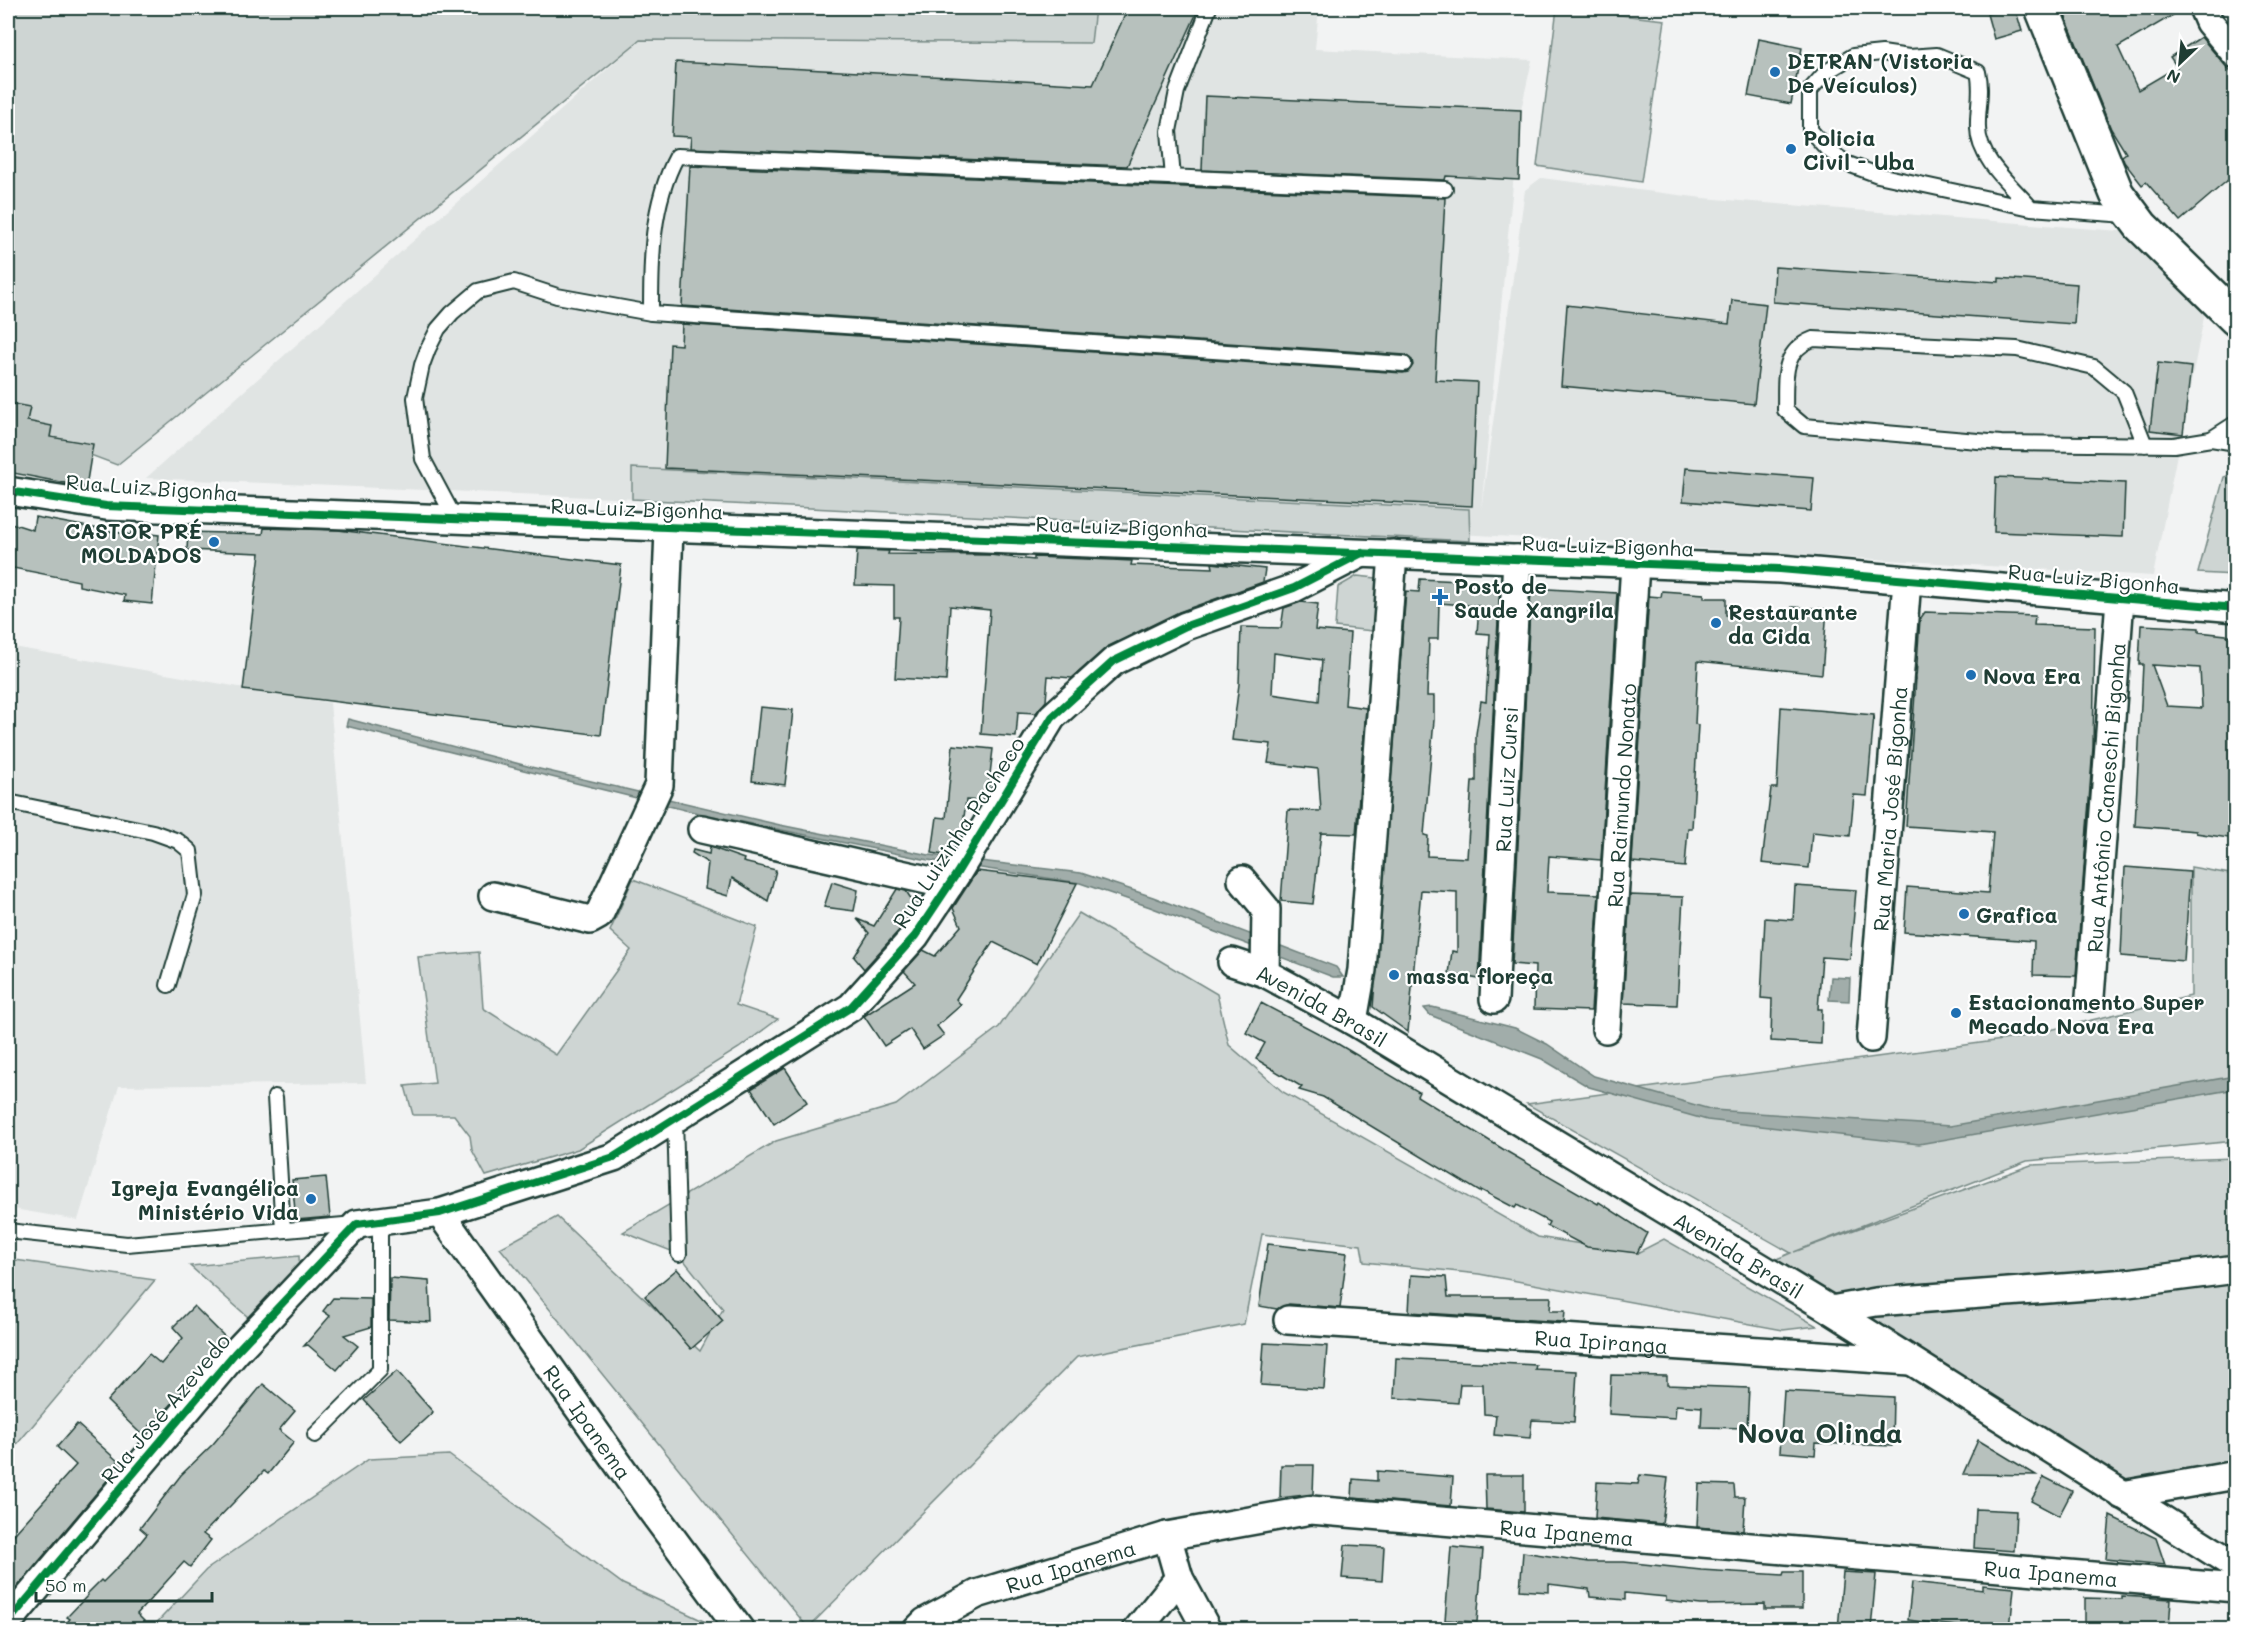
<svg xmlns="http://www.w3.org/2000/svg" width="2243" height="1637" font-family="Mali,sans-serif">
  <rect width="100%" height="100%" fill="#f2f3f3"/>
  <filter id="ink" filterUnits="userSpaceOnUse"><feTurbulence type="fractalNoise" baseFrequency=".0167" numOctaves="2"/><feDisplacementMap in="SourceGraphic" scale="12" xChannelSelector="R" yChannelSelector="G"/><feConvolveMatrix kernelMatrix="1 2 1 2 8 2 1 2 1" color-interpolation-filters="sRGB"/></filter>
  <g filter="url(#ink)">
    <g fill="#e0e4e3">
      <path d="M 1095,8 L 1319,8 L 1315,49 L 1532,60 L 1521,110 L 1520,151 L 1514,174 L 1481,510 L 1525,190 L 1541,178 L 1703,198 L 2132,232 L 2205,312 L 2153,576 L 1478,535 L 146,478 L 640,40 L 1091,43 Z"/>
      <path d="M 8,646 L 330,703 L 366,1083 L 119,1086 L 78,1220 L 8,1208 Z"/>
    </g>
    <g fill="#ced5d3" stroke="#768984" stroke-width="1.5">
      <path d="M 8,8 L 1095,8 L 1091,43 L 640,40 L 117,465 L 8,424 Z"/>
      <path d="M 1557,8 L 1665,20 L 1641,182 L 1537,166 Z"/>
      <path d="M 632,468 L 1469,509 L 1470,541 L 632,499 Z"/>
      <path d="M 2235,473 L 2235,575 L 2198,573 L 2224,477 Z"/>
      <path d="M 1357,576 L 1386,579 L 1382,632 L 1335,627 L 1338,587 Z"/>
      <path d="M 2191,867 L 2235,875 L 2235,1141 L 2027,1161 L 1794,1252 L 2031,1165 L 2235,1158 L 2235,1470 L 2128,1488 L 1772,1261 L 1791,1253 L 1527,1104 L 2017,1038 L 2191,996 Z"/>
      <path d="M 633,879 L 757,927 L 736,1005 L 778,1019 L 739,1048 L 578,1149 L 486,1176 L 472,1150 L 470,1136 L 454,1115 L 413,1115 L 405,1086 L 435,1083 L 418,957 L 479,952 L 483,1008 L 556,1055 L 631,950 L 610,931 Z"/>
      <path d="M 1079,913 L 1217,994 L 1229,1045 L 1283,1092 L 1538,1237 L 1637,1253 L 1664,1239 L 1817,1326 L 1783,1330 L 1479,1274 L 1364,1262 L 1361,1245 L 1262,1234 L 1244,1324 L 1077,1357 L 808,1628 L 500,1248 L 557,1217 L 700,1351 L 723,1309 L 679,1254 L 623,1232 L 776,1141 L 896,1105 L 999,1027 Z"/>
      <path d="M 299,1256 L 300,1279 L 256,1324 L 190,1266 Z"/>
      <path d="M 8,1259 L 155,1280 L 8,1455 Z"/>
      <path d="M 449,1455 L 623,1584 L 721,1629 L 150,1630 L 206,1570 L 369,1459 Z"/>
    </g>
    <g fill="#a1adaa" stroke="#6d807b" stroke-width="1.5">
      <path d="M 348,719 L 531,767 L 780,825 L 929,855 L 1081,873 L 1153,897 L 1336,967 L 1343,977 L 1333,977 L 1150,907 L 1080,883 L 928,860 L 689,811 L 346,726 Z"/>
      <path d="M 1831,977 L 1850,978 L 1849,1001 L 1829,1000 Z"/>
      <path d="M 1432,1007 L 1515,1028 L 1547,1044 L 1594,1076 L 1713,1110 L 1950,1126 L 2235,1076 L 2235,1089 L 1919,1144 L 1707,1120 L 1589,1087 L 1542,1059 L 1430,1015 L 1424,1008 Z"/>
    </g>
    <g fill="#b7c1bd" stroke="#1f3d34" stroke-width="1.5" fill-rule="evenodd">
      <path d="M 1128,8 L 1199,8 L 1127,166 L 690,148 L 691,137 L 672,136 L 676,62 L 1093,85 Z"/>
      <path d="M 2008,8 L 2015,8 L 2022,31 L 1994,39 L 1987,14 Z"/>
      <path d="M 2062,8 L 2185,8 L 2118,47 L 2138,90 L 2177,67 L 2170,57 L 2201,37 L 2235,77 L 2235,174 L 2180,221 L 2146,182 L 2142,185 L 2124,162 L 2122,156 L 2126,153 L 2111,129 Z"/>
      <path d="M 1759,39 L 1802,48 L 1791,104 L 1748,96 Z"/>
      <path d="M 1205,96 L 1521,110 L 1519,180 L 1446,176 L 1445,180 L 1202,170 Z"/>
      <path d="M 690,166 L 1445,198 L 1435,380 L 1477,382 L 1472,506 L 665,468 L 670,344 L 681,345 L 682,324 L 1403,373 L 1408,372 L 1413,365 L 1412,360 L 1405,355 L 682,306 Z"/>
      <path d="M 1775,267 L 1999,282 L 1999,278 L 2077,284 L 2074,324 L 1773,302 Z"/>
      <path d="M 1732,300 L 1766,304 L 1754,404 L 1561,386 L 1567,305 L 1729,324 Z"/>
      <path d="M 2158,363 L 2191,367 L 2183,434 L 2150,430 Z"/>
      <path d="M 8,403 L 30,407 L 27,421 L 52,426 L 50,437 L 93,444 L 86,487 L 8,472 Z"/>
      <path d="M 1686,468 L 1814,478 L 1811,511 L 1683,501 Z"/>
      <path d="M 1996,477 L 2125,483 L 2123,537 L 1994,532 Z"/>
      <path d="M 35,517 L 131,535 L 131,532 L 159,535 L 152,604 L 124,601 L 125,595 L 79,586 L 79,581 L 8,567 L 8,522 L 33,530 Z"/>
      <path d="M 264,528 L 338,530 L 621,565 L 601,735 L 243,690 L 260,553 L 187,550 L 188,532 L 263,534 Z"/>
      <path d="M 857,550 L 889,551 L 888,554 L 990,555 L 1034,560 L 1034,557 L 1112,560 L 1132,561 L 1131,565 L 1213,568 L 1212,563 L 1220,564 L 1265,569 L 1263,582 L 1179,612 L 1107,647 L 1072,678 L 1048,676 L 1046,701 L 1036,713 L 1018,712 L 1016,737 L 981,734 L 990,610 L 950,606 L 946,681 L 895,678 L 899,617 L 894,617 L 894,586 L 855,585 Z"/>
      <path d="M 1420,579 L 1500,583 L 1479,979 L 1449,974 L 1452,951 L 1457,952 L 1457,892 L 1421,890 L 1408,1032 L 1373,1007 L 1406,591 L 1419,592 ZM 1439,603 L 1479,606 L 1477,633 L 1490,634 L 1486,702 L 1481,701 L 1476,734 L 1476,781 L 1472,781 L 1467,858 L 1427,856 L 1428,836 L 1424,835 L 1434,720 L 1434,696 L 1427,696 L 1429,639 L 1438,639 Z"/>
      <path d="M 1531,588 L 1617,593 L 1601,860 L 1549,856 L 1547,892 L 1599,894 L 1591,1011 L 1534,1009 L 1535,966 L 1512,964 Z"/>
      <path d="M 1662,591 L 1704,594 L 1704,598 L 1726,598 L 1726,615 L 1791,620 L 1792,607 L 1827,609 L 1822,674 L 1698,661 L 1695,724 L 1698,725 L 1692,828 L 1688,828 L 1685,867 L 1632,862 L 1649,596 L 1661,597 Z"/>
      <path d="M 1301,602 L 1318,604 L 1315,630 L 1350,633 L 1345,705 L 1366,708 L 1356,834 L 1321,833 L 1313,904 L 1281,901 L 1288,810 L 1321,811 L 1318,769 L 1268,763 L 1271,744 L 1232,740 L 1239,684 L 1241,627 L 1281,628 L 1284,608 ZM 1274,653 L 1322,660 L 1319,701 L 1272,694 Z"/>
      <path d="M 1925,612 L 2035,616 L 2034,625 L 2095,627 L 2093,747 L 2076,976 L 2033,975 L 2034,941 L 1904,932 L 1907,887 L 1988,893 L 1993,832 L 1906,826 L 1920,619 Z"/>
      <path d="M 2141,625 L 2199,628 L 2199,632 L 2235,636 L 2235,839 L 2196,833 L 2196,831 L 2135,826 L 2143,664 L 2139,664 ZM 2152,665 L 2200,668 L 2202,708 L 2167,706 Z"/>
      <path d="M 760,707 L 793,710 L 785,785 L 752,781 Z"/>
      <path d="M 1781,707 L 1874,715 L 1867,796 L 1854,795 L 1850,836 L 1812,832 L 1809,868 L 1762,863 L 1771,788 L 1777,788 Z"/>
      <path d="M 953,745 L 993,749 L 988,791 L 982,801 L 966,800 L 962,835 L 943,866 L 943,855 L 932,853 L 937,817 L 946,818 Z"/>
      <path d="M 710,847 L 744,859 L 743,862 L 776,870 L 768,901 L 732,878 L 728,896 L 705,889 L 708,863 L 692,853 L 693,850 L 709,854 Z"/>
      <path d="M 2125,867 L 2190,872 L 2184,961 L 2121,956 Z"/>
      <path d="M 977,871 L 1077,883 L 1037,964 L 993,942 L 956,999 L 961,1005 L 937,1026 L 944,1035 L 923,1049 L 910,1029 L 884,1046 L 864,1016 L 915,983 L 904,971 L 923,950 L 935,956 L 961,926 L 953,908 Z"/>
      <path d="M 832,882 L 858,890 L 854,911 L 824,907 Z"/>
      <path d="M 1795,886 L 1856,890 L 1850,959 L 1822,957 L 1818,1009 L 1822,1009 L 1821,1044 L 1771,1041 L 1772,999 L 1761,998 L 1765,918 L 1793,920 Z"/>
      <path d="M 897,889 L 906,891 L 916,906 L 903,926 L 864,969 L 854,957 L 869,933 L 857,919 L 874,926 Z"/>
      <path d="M 1630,895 L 1683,897 L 1677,1005 L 1623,1003 Z"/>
      <path d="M 1261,1003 L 1333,1041 L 1419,1092 L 1417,1096 L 1506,1151 L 1598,1204 L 1599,1202 L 1647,1233 L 1637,1253 L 1587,1247 L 1547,1226 L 1549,1222 L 1517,1205 L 1515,1208 L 1481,1190 L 1480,1192 L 1323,1097 L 1299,1090 L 1302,1087 L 1256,1059 L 1265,1043 L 1246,1033 Z"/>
      <path d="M 785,1068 L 807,1102 L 774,1124 L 751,1089 Z"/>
      <path d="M 326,1177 L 330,1217 L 296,1220 L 292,1180 Z"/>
      <path d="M 1268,1244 L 1347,1253 L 1340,1308 L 1289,1304 L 1277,1309 L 1259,1306 Z"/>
      <path d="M 677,1269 L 723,1321 L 691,1349 L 645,1296 Z"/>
      <path d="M 1411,1275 L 1446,1277 L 1448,1297 L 1551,1297 L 1550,1311 L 1565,1311 L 1564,1322 L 1409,1312 Z"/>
      <path d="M 390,1278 L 429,1281 L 431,1322 L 389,1320 Z"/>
      <path d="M 333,1298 L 371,1299 L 371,1327 L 344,1335 L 358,1346 L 337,1370 L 308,1345 L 304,1346 L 330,1316 L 323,1311 Z"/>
      <path d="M 194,1306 L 227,1339 L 170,1406 L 141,1434 L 107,1401 L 149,1354 L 161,1364 L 183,1338 L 173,1327 Z"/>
      <path d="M 1264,1343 L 1327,1346 L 1324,1389 L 1261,1385 Z"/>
      <path d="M 1396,1358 L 1536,1365 L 1535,1369 L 1577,1371 L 1574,1422 L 1532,1420 L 1530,1438 L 1494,1435 L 1496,1415 L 1484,1414 L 1483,1384 L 1460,1384 L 1458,1403 L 1394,1398 Z"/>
      <path d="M 397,1371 L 433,1412 L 401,1441 L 364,1400 Z"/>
      <path d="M 1611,1375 L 1667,1376 L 1667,1385 L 1749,1388 L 1747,1428 L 1701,1427 L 1702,1407 L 1676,1405 L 1675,1418 L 1609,1414 Z"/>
      <path d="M 263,1384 L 295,1411 L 279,1430 L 294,1442 L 268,1474 L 264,1471 L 203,1534 L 211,1540 L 190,1567 L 184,1562 L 137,1614 L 152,1629 L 61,1629 L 70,1619 L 67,1617 L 88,1595 L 87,1594 L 101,1580 L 103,1582 L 130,1555 L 147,1534 L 140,1528 L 181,1475 L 213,1444 Z"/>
      <path d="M 1784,1391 L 1893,1397 L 1892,1446 L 1816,1443 L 1815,1455 L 1780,1452 Z"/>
      <path d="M 77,1424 L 121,1464 L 8,1598 L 8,1541 L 76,1465 L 57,1447 Z"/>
      <path d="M 1978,1440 L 2036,1475 L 1963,1474 Z"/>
      <path d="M 1281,1465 L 1314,1465 L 1313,1494 L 1280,1498 Z"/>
      <path d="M 1377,1471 L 1453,1477 L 1451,1506 L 1352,1498 L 1353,1479 L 1377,1481 Z"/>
      <path d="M 1485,1475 L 1524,1475 L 1524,1512 L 1486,1509 Z"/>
      <path d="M 1640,1475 L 1668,1478 L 1662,1524 L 1595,1518 L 1597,1482 L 1638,1484 Z"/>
      <path d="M 2044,1477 L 2072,1491 L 2059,1516 L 2031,1501 Z"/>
      <path d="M 1699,1484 L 1734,1485 L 1735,1497 L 1745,1497 L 1743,1531 L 1697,1527 Z"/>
      <path d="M 1976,1509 L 2016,1511 L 2014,1551 L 1974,1548 Z"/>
      <path d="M 2110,1516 L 2156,1538 L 2165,1565 L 2106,1559 Z"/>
      <path d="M 1345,1545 L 1384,1547 L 1382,1581 L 1342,1578 Z"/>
      <path d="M 1451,1547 L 1483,1550 L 1477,1622 L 1445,1620 Z"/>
      <path d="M 1523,1552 L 1588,1562 L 1624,1562 L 1701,1570 L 1783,1575 L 1784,1572 L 1802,1572 L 1802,1609 L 1765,1609 L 1765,1604 L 1701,1605 L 1666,1601 L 1666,1597 L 1625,1593 L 1625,1600 L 1590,1597 L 1589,1589 L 1549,1584 L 1549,1592 L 1520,1590 Z"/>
      <path d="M 1843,1572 L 1876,1574 L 1871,1629 L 1838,1629 Z"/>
      <path d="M 1912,1582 L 1983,1590 L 1983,1585 L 2014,1588 L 2010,1629 L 1980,1629 L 1908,1620 Z"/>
      <path d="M 2122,1596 L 2171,1599 L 2169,1629 L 2085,1629 L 2085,1598 L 2122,1599 Z"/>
    </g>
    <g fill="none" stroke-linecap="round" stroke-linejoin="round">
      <defs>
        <g id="lane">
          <path d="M 1173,178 L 1169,131 L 1177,91 L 1209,8"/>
          <path d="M 2031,208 C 2012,186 1978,159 1978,128 C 1977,108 1983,92 1978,72 L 1937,55 L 1909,57 L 1882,53 L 1853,56 L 1826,72 L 1810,90 L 1810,130 L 1827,149 L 1848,164 L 1878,175 L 2031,208 L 2127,215"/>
          <path d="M 651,313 C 651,260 651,204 677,156 L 1445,189"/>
          <path d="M 2211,439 L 2236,443"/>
          <path d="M 2145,445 L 2124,392 L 2094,367 L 2017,349 L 1813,339 C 1780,352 1786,380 1785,410 L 1804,426 L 2001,443 L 2174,445 L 2211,439 L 2236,423"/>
          <path d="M 454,517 L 423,459 L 415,398 L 422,365 L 428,349 L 438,329 L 452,313 L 478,291 L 514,282 L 557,296 L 651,313 L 1404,364"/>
          <path d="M 8,802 L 153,832 L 178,841 L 190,851 L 195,895 L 168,985"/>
          <path d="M 275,1097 L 283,1230"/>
          <path d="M 675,1119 L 679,1254"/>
          <path d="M 8,1231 L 127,1244 L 355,1224"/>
          <path d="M 315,1435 L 380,1370 L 380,1219"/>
        </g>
        <g id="street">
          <path d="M 2203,8 L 2209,22 L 2236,54"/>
          <path d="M 8,491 L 106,506 L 1780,569 L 2236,608"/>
          <path d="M 702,829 L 949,885"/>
          <path d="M 1242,880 L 1266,909 L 1265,973"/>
          <path d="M 493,896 L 590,920 L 599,915 L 659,785 L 669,530 L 679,528"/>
          <path id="s1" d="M 1232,962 L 1265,973 L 1353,1021 L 1831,1310 L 2236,1566"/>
          <path id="s2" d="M 2090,997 L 2120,599"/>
          <path id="s3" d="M 1494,999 L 1517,559"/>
          <path d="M 1353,1021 L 1362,970 L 1393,554"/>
          <path id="s4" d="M 1606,1029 L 1635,564"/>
          <path id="s5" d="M 1871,1038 L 1907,580"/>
          <path id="s6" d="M 440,1213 L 649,1507 L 740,1630"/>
          <path d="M 1831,1310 L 1876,1302 L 2128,1283 L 2236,1269"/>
          <path id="s7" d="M 1288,1320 L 1910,1361"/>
          <path d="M 2122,1495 L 2236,1475"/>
          <path d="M 1167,1536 L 1179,1578 L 1207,1630"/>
          <path d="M 8,1622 L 235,1353 L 357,1224 L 440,1213 L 614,1157 L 851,1007 L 915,936 L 957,873 L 1052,717 L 1114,661 L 1186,626 L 1294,588 L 1360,554"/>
          <path id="s8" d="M 917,1630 L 925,1622 L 977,1594 L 1167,1536 L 1311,1510 L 2236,1588"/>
          <path d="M 1137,1630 L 1179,1578"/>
        </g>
        <path id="secondary" d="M 2042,8 L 2117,194 L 2141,226 L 2236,319"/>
      </defs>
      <use href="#lane" stroke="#1f3d34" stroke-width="18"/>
      <use href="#street" stroke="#1f3d34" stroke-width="32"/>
      <use href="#secondary" stroke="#1f3d34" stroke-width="38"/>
      <use href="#lane" stroke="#fff" stroke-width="14"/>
      <use href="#street" stroke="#fff" stroke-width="27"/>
      <use href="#secondary" stroke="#fff" stroke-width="33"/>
      <defs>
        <g id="cycleway">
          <path d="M 8,491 L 106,506 L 1780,569 L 2236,608"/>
          <path d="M 8,1622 L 235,1353 L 357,1224 L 440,1213 L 614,1157 L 851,1007 L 915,936 L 957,873 L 1052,717 L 1114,661 L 1186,626 L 1294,588 L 1362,553"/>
        </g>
      </defs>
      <use href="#cycleway" stroke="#fff" stroke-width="11"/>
      <use href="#cycleway" stroke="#00873e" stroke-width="8"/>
    </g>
  </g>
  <g fill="#1f6fb2" stroke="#fff" stroke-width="2">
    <circle cx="1775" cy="72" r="6"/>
    <circle cx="1791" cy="149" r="6"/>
    <circle cx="214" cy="542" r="6"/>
    <path d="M1437 588h6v6h6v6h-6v6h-6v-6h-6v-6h6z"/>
    <circle cx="1716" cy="623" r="6"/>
    <circle cx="1971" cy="675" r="6"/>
    <circle cx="1964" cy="914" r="6"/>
    <circle cx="1394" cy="975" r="6"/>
    <circle cx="1956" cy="1013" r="6"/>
    <circle cx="311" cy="1199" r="6"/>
  </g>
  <g text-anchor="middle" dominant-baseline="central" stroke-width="4.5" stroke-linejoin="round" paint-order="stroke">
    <g font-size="21" font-weight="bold" fill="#1f3d34" stroke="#fff" text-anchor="start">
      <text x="1787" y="60">DETRAN (Vistoria<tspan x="1787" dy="24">De Veículos)</tspan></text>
      <text x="1803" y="137">Policia<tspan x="1803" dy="24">Civil - Uba</tspan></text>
      <text x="202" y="530" text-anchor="end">CASTOR PRÉ<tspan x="202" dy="24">MOLDADOS</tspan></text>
      <text x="1454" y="585">Posto de<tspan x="1454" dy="24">Saude Xangrila</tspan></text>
      <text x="1728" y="611">Restaurante<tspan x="1728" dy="24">da Cida</tspan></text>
      <text x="1983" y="675">Nova Era</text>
      <text x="1976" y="914">Grafica</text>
      <text x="1406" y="975">massa floreça</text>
      <text x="1968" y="1001">Estacionamento Super<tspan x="1968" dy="24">Mecado Nova Era</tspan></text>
      <text x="299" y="1187" text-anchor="end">Igreja Evangélica<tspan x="299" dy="24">Ministério Vida</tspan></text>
    </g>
    <g font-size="21" fill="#1f3d34" stroke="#fff">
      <text transform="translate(152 487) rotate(4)">Rua Luiz Bigonha</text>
      <text transform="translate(637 508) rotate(2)">Rua Luiz Bigonha</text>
      <text transform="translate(1122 526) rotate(2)">Rua Luiz Bigonha</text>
      <text transform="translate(1608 545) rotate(2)">Rua Luiz Bigonha</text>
      <text transform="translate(2094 578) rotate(5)">Rua Luiz Bigonha</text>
      <text stroke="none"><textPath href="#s3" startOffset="220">Rua Luiz Cursi</textPath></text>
      <text stroke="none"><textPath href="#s4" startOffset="234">Rua Raimundo Nonato</textPath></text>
      <text stroke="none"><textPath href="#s2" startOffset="200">Rua Antônio Caneschi Bigonha</textPath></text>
      <text stroke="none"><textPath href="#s5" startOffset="230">Rua Maria José Bigonha</textPath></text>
      <text transform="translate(958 832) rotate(-57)">Rua Luizinha Pacheco</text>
      <text stroke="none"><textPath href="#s1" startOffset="100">Avenida Brasil</textPath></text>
      <text stroke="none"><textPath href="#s1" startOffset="586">Avenida Brasil</textPath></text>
      <text stroke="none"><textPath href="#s7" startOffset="314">Rua Ipiranga</textPath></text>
      <text transform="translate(165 1408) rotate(-50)">Rua José Azevedo</text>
      <text stroke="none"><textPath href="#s6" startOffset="256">Rua Ipanema</textPath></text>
      <text stroke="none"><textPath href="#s8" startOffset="672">Rua Ipanema</textPath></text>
      <text stroke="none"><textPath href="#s8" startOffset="168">Rua Ipanema</textPath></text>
      <text stroke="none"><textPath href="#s8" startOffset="1158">Rua Ipanema</textPath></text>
    </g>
    <g font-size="27" font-weight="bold" fill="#1f3d34" stroke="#fff">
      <text x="1820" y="1432">Nova Olinda</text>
    </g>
  </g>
  <rect width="2243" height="1637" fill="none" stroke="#fff" stroke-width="30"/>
  <rect x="15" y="15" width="2213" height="1607" fill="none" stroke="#1f3d34" stroke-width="2" filter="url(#ink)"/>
  <g transform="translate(2180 63) rotate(206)" stroke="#ffffff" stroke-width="4.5" paint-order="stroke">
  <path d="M0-4.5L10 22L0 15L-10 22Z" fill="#1f3d34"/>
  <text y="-9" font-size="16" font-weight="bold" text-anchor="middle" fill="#1f3d34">N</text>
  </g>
  <path d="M36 1592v9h176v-9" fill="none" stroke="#1f3d34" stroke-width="3"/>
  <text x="45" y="1592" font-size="18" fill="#1f3d34" stroke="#ffffff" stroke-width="4.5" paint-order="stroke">50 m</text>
</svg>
